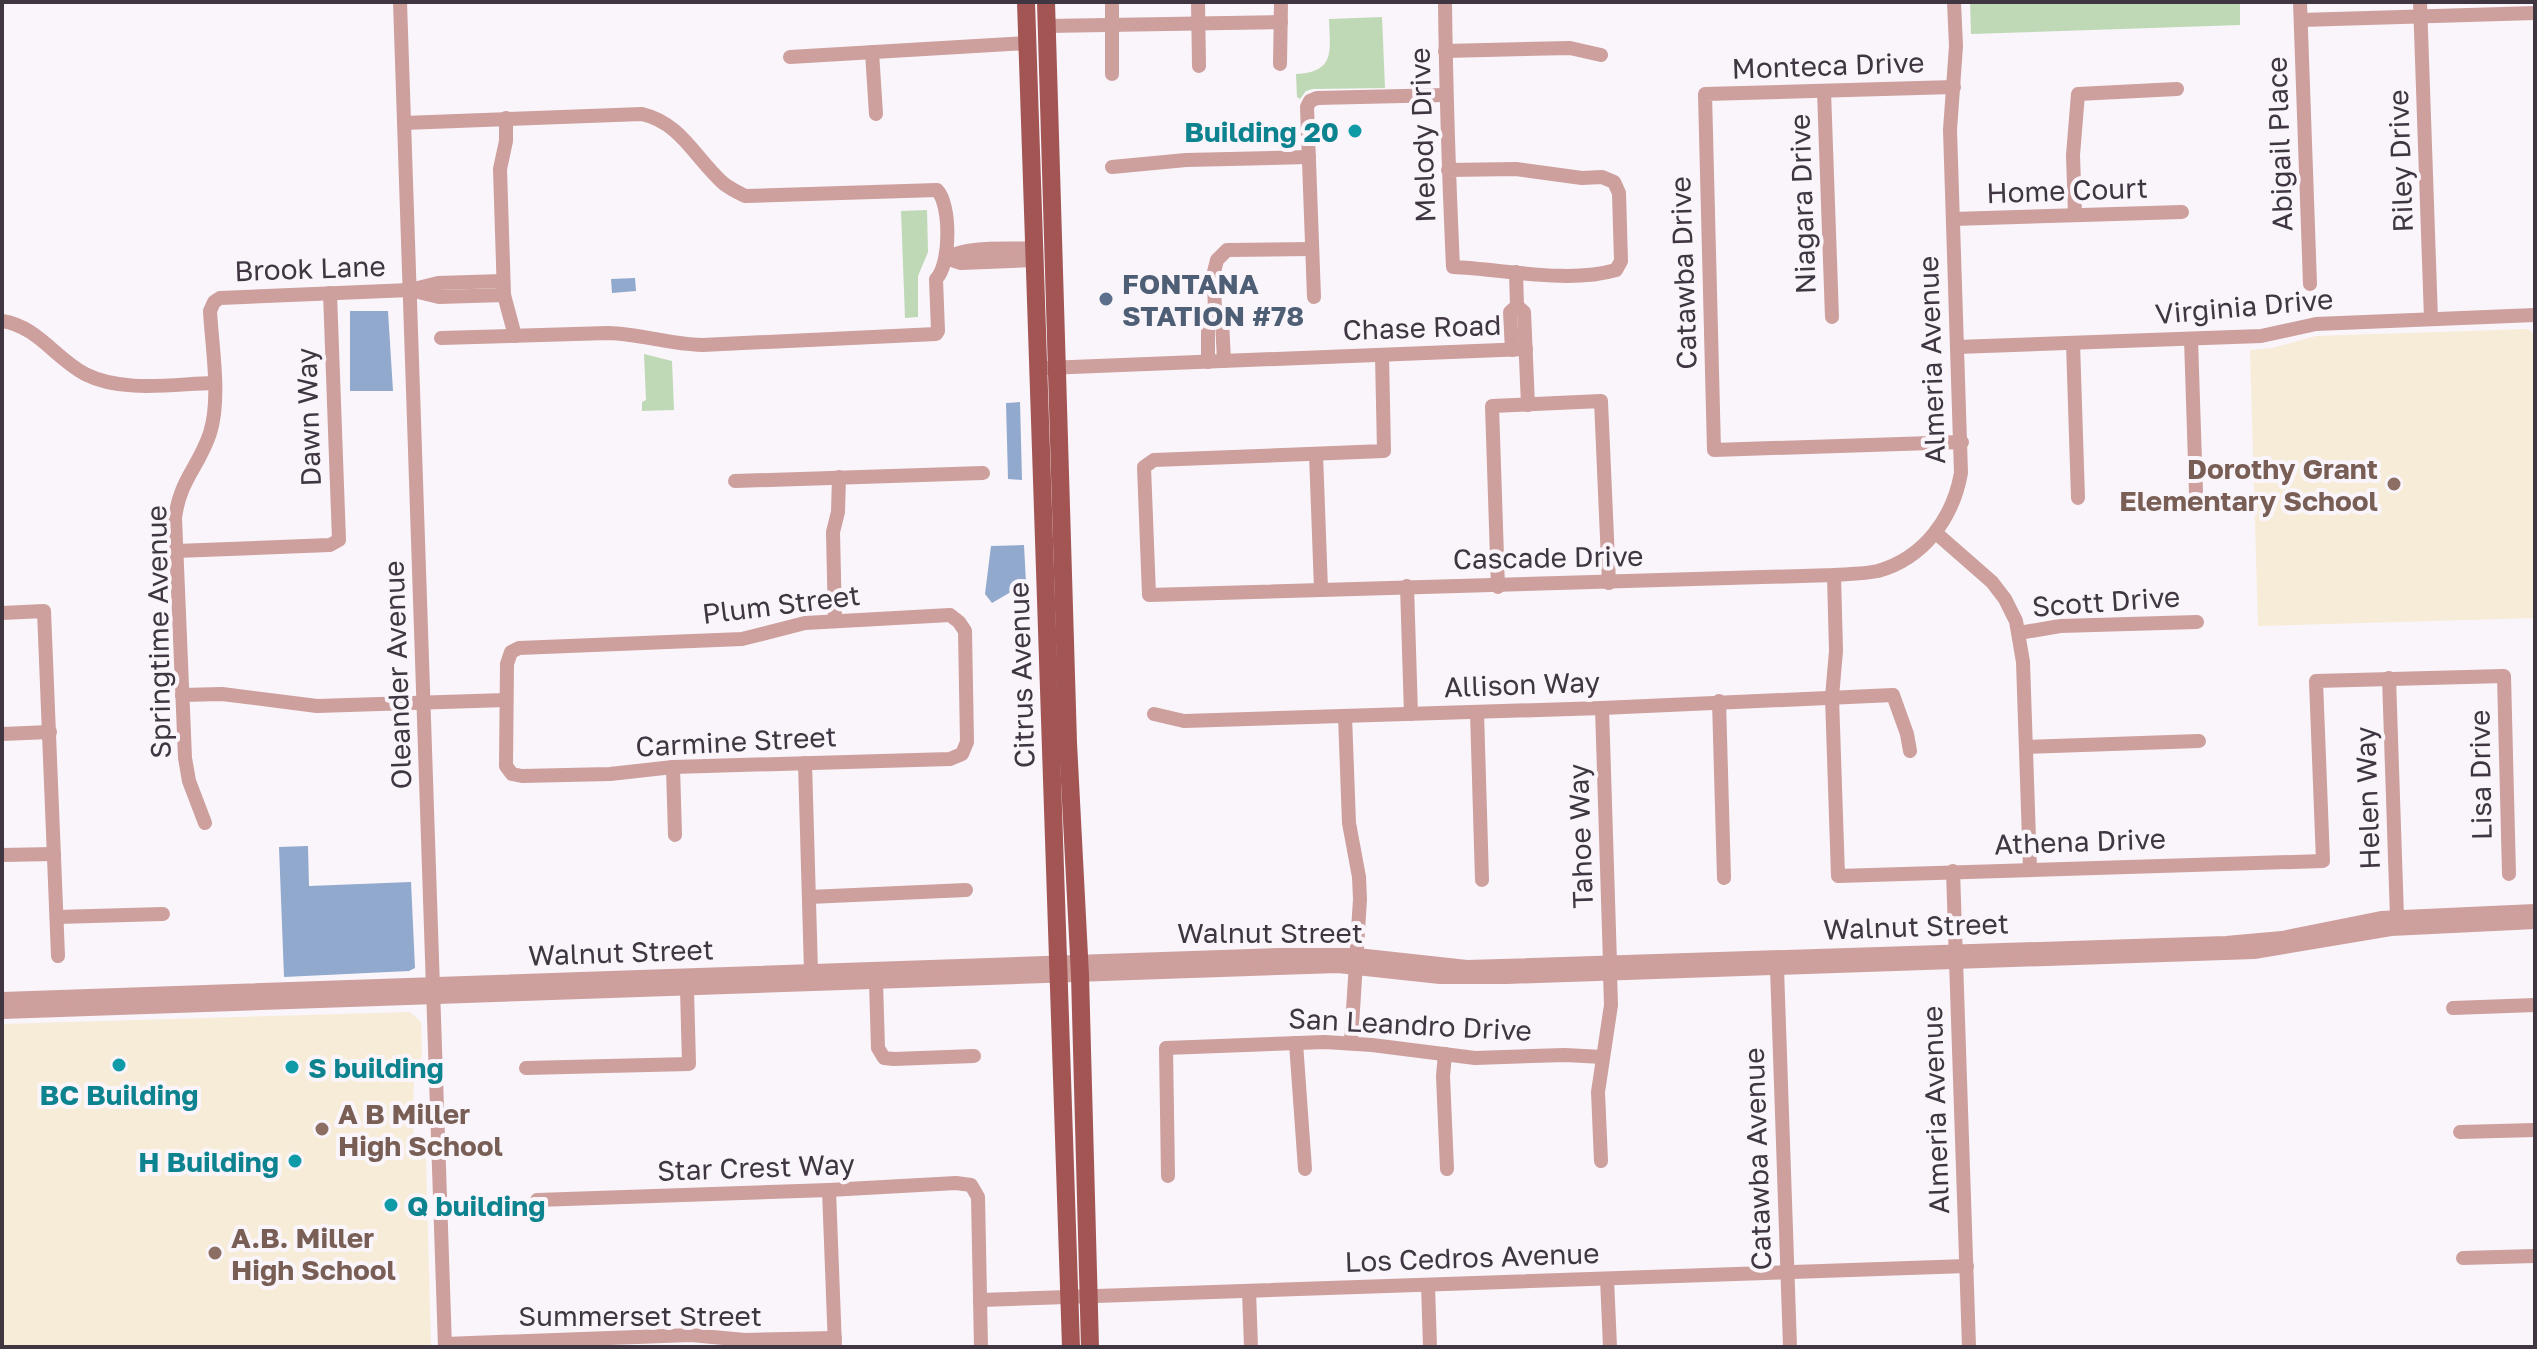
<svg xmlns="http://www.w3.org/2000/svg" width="2537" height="1349" font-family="'Golos Text',sans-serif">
  <rect width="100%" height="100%" fill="#f9f5fb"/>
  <g fill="#f7ecd7">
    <path d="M 2528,329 L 2535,335 L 2535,618 L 2258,626 L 2250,350 L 2272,348 L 2316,336 Z"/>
    <path d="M 410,1012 L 421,1022 L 422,1056 L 414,1076 L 413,1115 L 414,1140 L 426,1158 L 431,1347 L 2,1347 L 2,1024 Z"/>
  </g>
  <g fill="#bfd9b7">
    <path d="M 1970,2 L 2240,2 L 2240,25 L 1971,34 Z"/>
    <path d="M 1382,17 L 1385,88 L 1313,89 L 1306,91 L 1300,99 L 1297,97 L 1296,74 C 1336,72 1330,51 1329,19 Z"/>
    <path d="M 927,210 L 928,252 L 918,276 L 918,317 L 905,318 L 901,211 Z"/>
    <path d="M 644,354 L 672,361 L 674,410 L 642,411 L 642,402 L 646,400 Z"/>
  </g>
  <g fill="#90a9cd">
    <path d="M 635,278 L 636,291 L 612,293 L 611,279 Z"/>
    <path d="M 350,311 L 388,311 L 393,391 L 350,391 Z"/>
    <path d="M 1020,402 L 1022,480 L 1008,479 L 1006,403 Z"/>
    <path d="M 1024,545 L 1026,583 L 992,603 L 985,594 L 991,546 Z"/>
    <path d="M 308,846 L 309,886 L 411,882 L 415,968 L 409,971 L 284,977 L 279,847 Z"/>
  </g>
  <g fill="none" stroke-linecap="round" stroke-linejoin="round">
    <g stroke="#cd9f9d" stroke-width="14">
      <path d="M 400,2 L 445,1347"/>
      <path d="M 1198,2 L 1199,66"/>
      <path d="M 1445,2 C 1446,90 1449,179 1453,267 C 1503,269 1568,284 1616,270 L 1621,261 L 1619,193 L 1614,182 L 1602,177 L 1582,178 L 1516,169 L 1448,170"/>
      <path d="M 2300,2 L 2310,284"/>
      <path d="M 2420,2 L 2431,319"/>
      <path d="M 2301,20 L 2535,13"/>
      <path d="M 1047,26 L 1281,22"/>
      <path d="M 1445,51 L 1570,48 L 1601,55"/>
      <path d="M 872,52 L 876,114"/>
      <path d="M 790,57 L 1027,43"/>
      <path d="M 1280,64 L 1281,2"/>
      <path d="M 1112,74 L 1112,2"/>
      <path d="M 1954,87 L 1705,94 L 1714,450 L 1962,442"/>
      <path d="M 1824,91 L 1832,317"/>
      <path d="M 506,118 L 506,141 L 500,169 L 504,295 L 515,336"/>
      <path d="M 404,123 L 642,114 C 681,123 695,158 723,183 C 729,188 737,192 745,196 L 937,190 C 951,204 951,265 936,279 L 938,331 L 936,334 L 702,345 C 668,344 641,334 608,333 L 441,338"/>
      <path d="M 1112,167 L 1186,160 L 1309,157"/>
      <path d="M 2075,215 L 2073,155 L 2078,94 L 2177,89"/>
      <path d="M 1953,219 L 2182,212"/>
      <path d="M 946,258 C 972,245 1005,250 1034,248"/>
      <path d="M 946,258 L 961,263 L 1035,260"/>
      <path d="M 414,291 L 439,297 L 504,295"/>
      <path d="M 1314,297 L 1307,107 L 1310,101 L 1317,98 L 1446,95"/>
      <path d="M 1517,306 L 1524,312 L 1528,405"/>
      <path d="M 1215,317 L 1214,272 L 1217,260 L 1227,250 L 1312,249"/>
      <path d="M 1215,317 L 1222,321 L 1224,361"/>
      <path d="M 2,321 C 37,326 55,358 85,374 C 122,393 173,384 213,383"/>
      <path d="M 2191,339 L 2196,493"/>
      <path d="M 2073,343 L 2078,498"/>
      <path d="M 1957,347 L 2261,336 L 2316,324 L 2535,315"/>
      <path d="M 1512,350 L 1510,312 L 1517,306 L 1516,272"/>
      <path d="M 1382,355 L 1384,451 L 1154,460 L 1144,467 L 1149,595 L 1834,575 C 1849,574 1864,574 1878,571 C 1924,558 1953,518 1961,473 L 1950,130 L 1956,46 L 1954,2"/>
      <path d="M 1208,362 L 1208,322 L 1215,317"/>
      <path d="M 1047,368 L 1526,349"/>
      <path d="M 1316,454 L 1321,589"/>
      <path d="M 735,481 L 983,473"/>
      <path d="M 1936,533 L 1992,582 L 2005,599 L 2016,621 L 2023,662 L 2030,869"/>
      <path d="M 176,551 L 330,545 L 339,540 L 330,293"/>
      <path d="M 1834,575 L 1836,651 L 1832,697 L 1838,876 L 2323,861 L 2316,681 L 2504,676 L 2509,874"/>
      <path d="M 1407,586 L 1411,714"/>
      <path d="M 1498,587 L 1492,406 L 1601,401 L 1609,583"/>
      <path d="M 2,613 L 44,611 L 58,956"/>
      <path d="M 950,615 L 959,622 L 965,631 L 967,742 L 962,754 L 950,759 L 673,767 L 610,774 L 522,776 L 512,774 L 506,766 L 507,664 L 511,652 L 519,648 L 742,639 L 805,623 Z"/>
      <path d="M 835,621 L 833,532 L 838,512 L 839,477"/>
      <path d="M 2019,633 L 2060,626 L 2197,622"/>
      <path d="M 2389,678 L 2397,917"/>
      <path d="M 182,695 L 222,694 L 317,706 L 506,700"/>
      <path d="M 1719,701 L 1724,878"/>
      <path d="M 1602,708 L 1610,963"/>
      <path d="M 1477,712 L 1482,880"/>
      <path d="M 1154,714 L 1184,721 L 1602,708 L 1893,695 L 1907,734 L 1910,751"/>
      <path d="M 1345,716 L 1349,823 L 1359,877 L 1360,899 L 1351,1042"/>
      <path d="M 2,734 L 50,732"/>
      <path d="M 2026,747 L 2199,741"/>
      <path d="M 805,763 L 811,971"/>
      <path d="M 673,767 L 675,835"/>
      <path d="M 205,823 L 189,781 L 185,758 L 175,518 C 180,479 199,467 210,433 C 221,398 212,348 210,311 L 214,302 L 220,298 L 410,290 L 438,283 L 503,281"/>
      <path d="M 2,855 L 54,854"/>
      <path d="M 1953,871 L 1969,1347"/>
      <path d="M 809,897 L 966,890"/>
      <path d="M 57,917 L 163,914"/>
      <path d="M 1777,968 L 1790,1347"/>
      <path d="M 876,982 L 878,1048 L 884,1058 L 894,1059 L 974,1056"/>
      <path d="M 2,999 L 1281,955 L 1357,955 L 1467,967 L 2226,943 L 2282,938 L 2381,918 L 2535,911"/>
      <path d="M 2453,1008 L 2535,1005"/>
      <path d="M 2,1012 L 1338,966 L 1440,977 L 1507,977 L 2254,952 L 2391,929 L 2535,922"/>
      <path d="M 1296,1043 L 1305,1169"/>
      <path d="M 1445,1054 L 1443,1076 L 1447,1169"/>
      <path d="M 526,1068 L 689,1064 L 687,989"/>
      <path d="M 2460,1132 L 2535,1130"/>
      <path d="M 1601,1161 L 1598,1092 L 1611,1005 L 1610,974"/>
      <path d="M 1168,1176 L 1166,1048 L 1325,1042 L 1372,1045 L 1475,1058 L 1565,1055 L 1603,1057"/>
      <path d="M 829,1190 L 835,1347"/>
      <path d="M 537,1200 L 829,1190 L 956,1183 L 971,1185 L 978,1197 L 981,1347"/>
      <path d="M 2463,1258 L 2535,1256"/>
      <path d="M 1607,1279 L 1610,1347"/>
      <path d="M 1428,1285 L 1430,1347"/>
      <path d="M 1249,1291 L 1251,1347"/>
      <path d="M 980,1300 L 1967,1266"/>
      <path d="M 445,1344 L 691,1335 L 745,1340 L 835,1338"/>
    </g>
    <g stroke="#a25553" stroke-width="18">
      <path d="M 1026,2 L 1071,1347"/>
      <path d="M 1046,2 L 1068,743 L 1080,975 L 1090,1347"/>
    </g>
  </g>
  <g fill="#0f9aa8" stroke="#f9f5fb" stroke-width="3">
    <circle cx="1355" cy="131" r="8"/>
    <circle cx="119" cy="1065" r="8"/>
    <circle cx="292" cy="1067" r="8"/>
    <circle cx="295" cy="1161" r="8"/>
    <circle cx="391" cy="1205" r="8"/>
  </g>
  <circle fill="#5c6f8a" stroke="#f9f5fb" stroke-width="3" cx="1106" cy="299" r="8"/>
  <g fill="#8d6e63" stroke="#f9f5fb" stroke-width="3">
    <circle cx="2394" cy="484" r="8"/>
    <circle cx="322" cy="1129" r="8"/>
    <circle cx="215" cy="1253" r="8"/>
  </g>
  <g text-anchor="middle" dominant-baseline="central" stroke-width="8" stroke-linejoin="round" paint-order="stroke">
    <g font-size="28" fill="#3f3642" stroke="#f9f5fb">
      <text transform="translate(1828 65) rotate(-2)">Monteca Drive</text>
      <text transform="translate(1422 135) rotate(-92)">Melody Drive</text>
      <text transform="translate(2279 144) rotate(-92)">Abigail Place</text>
      <text transform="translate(2400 161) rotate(-92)">Riley Drive</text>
      <text transform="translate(2067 190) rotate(-2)">Home Court</text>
      <text transform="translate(1802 204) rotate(-92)">Niagara Drive</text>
      <text transform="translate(310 268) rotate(-2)">Brook Lane</text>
      <text transform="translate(1683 273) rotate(-92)">Catawba Drive</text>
      <text transform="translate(2244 306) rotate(-5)">Virginia Drive</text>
      <text transform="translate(1422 327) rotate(-2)">Chase Road</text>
      <text transform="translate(1931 360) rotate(-92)">Almeria Avenue</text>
      <text transform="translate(308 417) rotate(-92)">Dawn Way</text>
      <text transform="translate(1548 557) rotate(-1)">Cascade Drive</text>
      <text transform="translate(2106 601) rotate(-4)">Scott Drive</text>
      <text transform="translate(781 604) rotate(-7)">Plum Street</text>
      <text transform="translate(158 632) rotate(-91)">Springtime Avenue</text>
      <text transform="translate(397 675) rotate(-92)">Oleander Avenue</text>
      <text transform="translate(1021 675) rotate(-92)">Citrus Avenue</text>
      <text transform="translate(1522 684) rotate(-2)">Allison Way</text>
      <text transform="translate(736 741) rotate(-3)">Carmine Street</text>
      <text transform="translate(2480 775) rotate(-91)">Lisa Drive</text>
      <text transform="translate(2367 798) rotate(-92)">Helen Way</text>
      <text transform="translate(1580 836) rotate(-92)">Tahoe Way</text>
      <text transform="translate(2080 841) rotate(-2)">Athena Drive</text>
      <text transform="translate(1916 926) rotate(-2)">Walnut Street</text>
      <text x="1270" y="932">Walnut Street</text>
      <text transform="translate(621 952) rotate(-2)">Walnut Street</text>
      <text transform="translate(1410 1024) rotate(3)">San Leandro Drive</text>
      <text transform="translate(1935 1110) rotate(-92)">Almeria Avenue</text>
      <text transform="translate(1757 1159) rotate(-92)">Catawba Avenue</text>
      <text transform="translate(756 1167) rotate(-2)">Star Crest Way</text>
      <text transform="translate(1472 1257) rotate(-2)">Los Cedros Avenue</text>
      <text x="640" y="1315">Summerset Street</text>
    </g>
    <g font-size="28" font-weight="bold" fill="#0d838f" stroke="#f9f5fb" text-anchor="end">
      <text x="1339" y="131">Building 20</text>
      <text x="308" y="1067" text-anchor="start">S building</text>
      <text x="119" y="1094" text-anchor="middle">BC Building</text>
      <text x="279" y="1161">H Building</text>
      <text x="407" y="1205" text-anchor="start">Q building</text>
    </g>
    <g font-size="28" font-weight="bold" fill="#4e5e75" stroke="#f9f5fb" text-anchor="start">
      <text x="1122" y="283">FONTANA<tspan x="1122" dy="32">STATION #78</tspan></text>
    </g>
    <g font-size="28" font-weight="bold" fill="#785e54" stroke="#f9f5fb" text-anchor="start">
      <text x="2378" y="468" text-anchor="end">Dorothy Grant<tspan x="2378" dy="32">Elementary School</tspan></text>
      <text x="338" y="1113">A B Miller<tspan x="338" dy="32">High School</tspan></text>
      <text x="231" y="1237">A.B. Miller<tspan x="231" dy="32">High School</tspan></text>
    </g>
  </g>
  <rect width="2537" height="1349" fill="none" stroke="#3f3642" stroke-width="8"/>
</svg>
